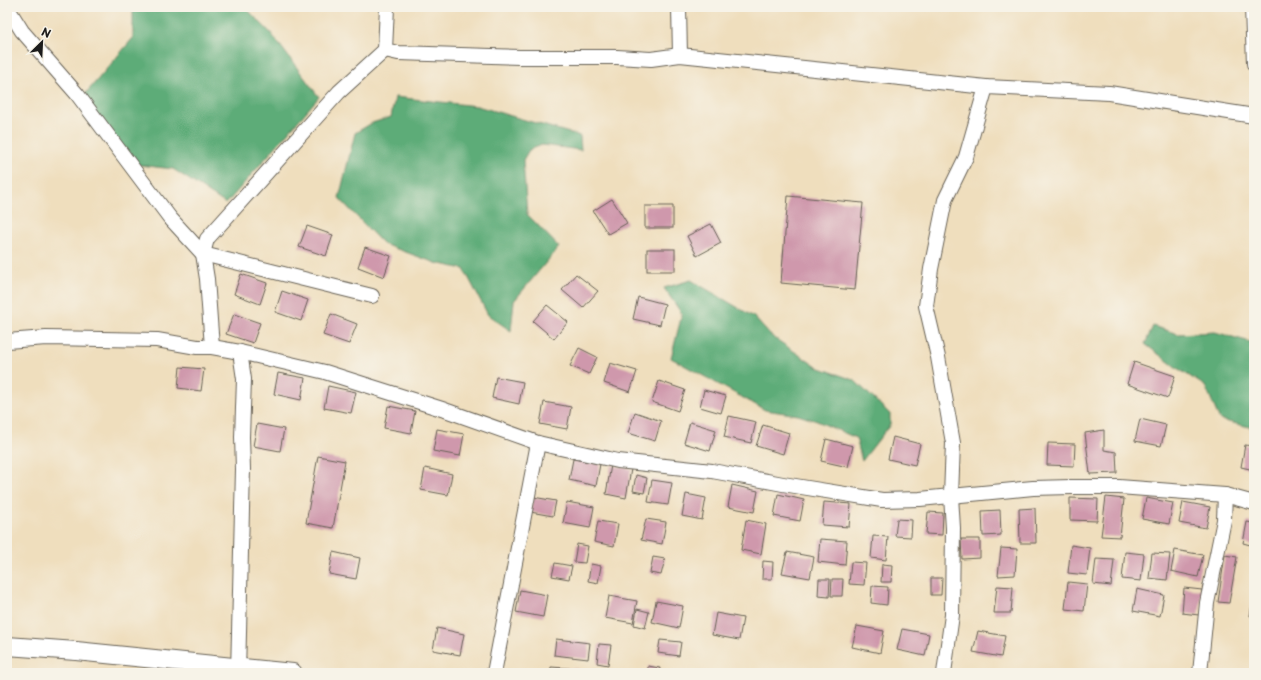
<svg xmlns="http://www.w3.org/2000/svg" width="1261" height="680" font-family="'Playpen Sans',sans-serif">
  <rect width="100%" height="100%" fill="#f7f3e8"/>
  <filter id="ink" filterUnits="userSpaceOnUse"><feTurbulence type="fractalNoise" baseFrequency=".025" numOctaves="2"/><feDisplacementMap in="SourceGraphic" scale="8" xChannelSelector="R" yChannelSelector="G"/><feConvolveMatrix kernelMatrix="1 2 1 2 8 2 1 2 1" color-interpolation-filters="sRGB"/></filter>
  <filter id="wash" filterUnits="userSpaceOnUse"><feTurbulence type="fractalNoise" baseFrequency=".012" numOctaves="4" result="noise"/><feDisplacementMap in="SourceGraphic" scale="16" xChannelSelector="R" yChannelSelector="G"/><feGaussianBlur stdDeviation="0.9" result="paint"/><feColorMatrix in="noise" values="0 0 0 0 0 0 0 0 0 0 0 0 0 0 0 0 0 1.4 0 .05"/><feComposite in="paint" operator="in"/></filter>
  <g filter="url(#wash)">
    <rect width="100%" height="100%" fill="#efdebd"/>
    <g fill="#5dac78" stroke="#3c644a">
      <path d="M 133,7 L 245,7 L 270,32 L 319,97 L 226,204 L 173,169 L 139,165 L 81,99 L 133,38 Z"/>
      <path d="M 395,97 L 477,106 L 580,136 L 581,150 L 542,145 L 529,150 L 523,160 L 527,214 L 559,247 L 514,301 L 511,331 L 488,315 L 464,269 L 436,263 L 383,244 L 339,198 L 355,133 L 372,123 L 391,117 Z"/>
      <path d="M 691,280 L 754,317 L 770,335 L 817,367 L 854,380 L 890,414 L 890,425 L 862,461 L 856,438 L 817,421 L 798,415 L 765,410 L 671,358 L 682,314 L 664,288 Z"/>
      <path d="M 1153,326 L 1178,334 L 1215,332 L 1254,343 L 1254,428 L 1220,420 L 1205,386 L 1177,368 L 1145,344 Z"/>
    </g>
    <g id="blocks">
      <g fill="#cf98ac">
        <path d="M 788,196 L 863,203 L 855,290 L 781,283 Z"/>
        <path d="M 612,199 L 627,223 L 608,234 L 593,211 Z"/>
        <rect x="645" y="206" width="28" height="22"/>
        <path d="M 711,224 L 721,243 L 697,256 L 687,236 Z"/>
        <path d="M 307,226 L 333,235 L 326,256 L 299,247 Z"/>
        <path d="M 365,247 L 391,256 L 384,277 L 358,267 Z"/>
        <rect x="647" y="249" width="28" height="22"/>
        <path d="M 241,274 L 267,283 L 260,304 L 234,294 Z"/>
        <path d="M 576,274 L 598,291 L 583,308 L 562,290 Z"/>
        <path d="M 282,291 L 308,300 L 301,321 L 275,312 Z"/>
        <path d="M 638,297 L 665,304 L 660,325 L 633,319 Z"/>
        <path d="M 547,305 L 568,322 L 554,339 L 533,321 Z"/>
        <path d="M 234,314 L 260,323 L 253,343 L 226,334 Z"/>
        <path d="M 331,314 L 357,324 L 349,344 L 323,335 Z"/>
        <path d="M 579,348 L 597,357 L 589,374 L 570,366 Z"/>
        <path d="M 1134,362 L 1175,376 L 1168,398 L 1127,384 Z"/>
        <path d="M 610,363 L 637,371 L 630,392 L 604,383 Z"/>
        <path d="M 180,367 L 204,369 L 201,391 L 178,388 Z"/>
        <path d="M 278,373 L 305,378 L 301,400 L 274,394 Z"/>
        <path d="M 496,377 L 523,382 L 519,404 L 492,398 Z"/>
        <path d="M 659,381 L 685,390 L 678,411 L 652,402 Z"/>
        <path d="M 328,386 L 356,392 L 351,413 L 324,408 Z"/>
        <path d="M 704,390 L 726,396 L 721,413 L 700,407 Z"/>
        <path d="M 544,402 L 571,407 L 567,429 L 540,424 Z"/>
        <path d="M 388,406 L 415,411 L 411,433 L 384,428 Z"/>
        <path d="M 635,412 L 661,421 L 655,441 L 628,433 Z"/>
        <path d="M 729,416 L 756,422 L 751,443 L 724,437 Z"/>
        <path d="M 1140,419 L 1166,425 L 1161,446 L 1135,441 Z"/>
        <path d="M 690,422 L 716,430 L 710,451 L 684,443 Z"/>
        <path d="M 257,424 L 284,429 L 280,451 L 253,446 Z"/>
        <path d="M 763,425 L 789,433 L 783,454 L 756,446 Z"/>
        <path d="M 437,429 L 464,434 L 460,456 L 433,451 Z"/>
        <path d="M 1104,430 L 1104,450 L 1116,452 L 1117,473 L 1090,474 L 1085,433 Z"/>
        <path d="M 893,437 L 920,444 L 915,465 L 888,459 Z"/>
        <path d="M 826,439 L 853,446 L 848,467 L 821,461 Z"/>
        <path d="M 1048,443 L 1075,444 L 1074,466 L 1047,465 Z"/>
        <path d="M 1245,445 L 1254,446 L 1254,470 L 1241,467 Z"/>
        <path d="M 318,456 L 345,461 L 333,528 L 306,523 Z"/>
        <path d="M 573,459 L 600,464 L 596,486 L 569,480 Z"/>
        <path d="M 611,465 L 631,469 L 626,498 L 606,494 Z"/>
        <path d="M 425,468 L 452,474 L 448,495 L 421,490 Z"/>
        <path d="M 636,475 L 647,478 L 644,493 L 633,491 Z"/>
        <path d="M 652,480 L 672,483 L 668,505 L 648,502 Z"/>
        <path d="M 732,485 L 758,491 L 754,512 L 728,507 Z"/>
        <path d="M 686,494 L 706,498 L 702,520 L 682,516 Z"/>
        <path d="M 778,494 L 804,500 L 800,521 L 774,516 Z"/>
        <path d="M 533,497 L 556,501 L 553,516 L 530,512 Z"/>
        <path d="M 1106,497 L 1124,499 L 1120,537 L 1101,536 Z"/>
        <path d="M 1070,498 L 1098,499 L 1097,521 L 1070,520 Z"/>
        <path d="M 1146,498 L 1173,503 L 1169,524 L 1142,519 Z"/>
        <path d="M 567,502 L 594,507 L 590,528 L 563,523 Z"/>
        <path d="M 824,502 L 851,504 L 849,527 L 822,525 Z"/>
        <path d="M 1183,502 L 1210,507 L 1206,528 L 1179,523 Z"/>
        <path d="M 1035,508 L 1036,543 L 1020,543 L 1019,509 Z"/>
        <path d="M 1000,510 L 1001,535 L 983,536 L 982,511 Z"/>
        <path d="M 928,512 L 943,513 L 942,535 L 926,534 Z"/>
        <path d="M 646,519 L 666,522 L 662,544 L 641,540 Z"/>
        <path d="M 897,519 L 912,520 L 911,537 L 895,536 Z"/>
        <path d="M 746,520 L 766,524 L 761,554 L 741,550 Z"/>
        <path d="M 598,521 L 618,524 L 614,546 L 594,542 Z"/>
        <path d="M 1247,522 L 1254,523 L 1254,546 L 1243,543 Z"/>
        <path d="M 873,536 L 888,537 L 886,560 L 871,558 Z"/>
        <path d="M 820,539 L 847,541 L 845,565 L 818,562 Z"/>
        <path d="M 961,539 L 980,539 L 980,558 L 962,559 Z"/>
        <path d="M 577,544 L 588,546 L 585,563 L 574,562 Z"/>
        <path d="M 1071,545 L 1090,548 L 1087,575 L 1068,573 Z"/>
        <path d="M 1001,548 L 1017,549 L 1015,575 L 998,576 Z"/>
        <path d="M 1175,550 L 1203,555 L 1198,577 L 1171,571 Z"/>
        <path d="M 333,552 L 360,558 L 356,579 L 329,574 Z"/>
        <path d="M 787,552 L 814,557 L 810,578 L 782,573 Z"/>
        <path d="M 1125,552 L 1144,554 L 1141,581 L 1122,579 Z"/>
        <path d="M 1152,553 L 1170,554 L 1167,580 L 1149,578 Z"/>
        <path d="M 1225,555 L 1237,557 L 1229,603 L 1218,602 Z"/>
        <path d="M 653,557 L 665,559 L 661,575 L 650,573 Z"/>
        <path d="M 1096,559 L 1114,560 L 1111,586 L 1093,584 Z"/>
        <path d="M 763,561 L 773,562 L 772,579 L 762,579 Z"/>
        <path d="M 851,562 L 866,563 L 864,585 L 849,584 Z"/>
        <path d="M 555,563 L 572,566 L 569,579 L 552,576 Z"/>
        <path d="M 591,564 L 601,566 L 598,583 L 588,581 Z"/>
        <path d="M 882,564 L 892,565 L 891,582 L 881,582 Z"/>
        <path d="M 931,578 L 942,578 L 941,595 L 931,595 Z"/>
        <path d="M 819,579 L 830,579 L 829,597 L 818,596 Z"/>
        <path d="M 832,579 L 843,579 L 842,596 L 831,596 Z"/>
        <path d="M 1068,582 L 1087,584 L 1084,611 L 1065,609 Z"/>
        <path d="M 872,586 L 888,587 L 887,605 L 871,603 Z"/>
        <path d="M 997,586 L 1013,587 L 1011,613 L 994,613 Z"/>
        <path d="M 1184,588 L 1202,590 L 1199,615 L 1182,613 Z"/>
        <path d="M 1137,589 L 1164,595 L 1160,616 L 1133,611 Z"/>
        <path d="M 520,590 L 547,595 L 543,617 L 516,612 Z"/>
        <path d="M 609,596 L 637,601 L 633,623 L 605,618 Z"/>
        <path d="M 1253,597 L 1254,597 L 1254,617 L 1250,616 Z"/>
        <path d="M 656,601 L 683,606 L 679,628 L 652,622 Z"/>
        <path d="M 637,609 L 649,612 L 645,628 L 634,625 Z"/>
        <path d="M 716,613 L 743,618 L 739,640 L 712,635 Z"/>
        <path d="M 857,626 L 884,631 L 880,653 L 852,647 Z"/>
        <path d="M 437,628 L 464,634 L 460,655 L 433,650 Z"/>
        <path d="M 902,629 L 929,634 L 925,656 L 897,650 Z"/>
        <path d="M 978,631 L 1005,636 L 1001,657 L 973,652 Z"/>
        <path d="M 556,639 L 590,643 L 588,659 L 554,655 Z"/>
        <path d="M 660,640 L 681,642 L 679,656 L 658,653 Z"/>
        <path d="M 599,644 L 611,645 L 608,665 L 597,663 Z"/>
        <path d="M 648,666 L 660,668 L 659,673 L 648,673 Z"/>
        <path d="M 551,667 L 579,669 L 579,673 L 550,673 Z"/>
      </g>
    </g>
  </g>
  <g filter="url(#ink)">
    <use href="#blocks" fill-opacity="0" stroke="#666054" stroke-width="1"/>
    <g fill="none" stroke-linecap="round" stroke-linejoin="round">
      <defs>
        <g id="minor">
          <path d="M 7,7 L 22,31 L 77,94 L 170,218 L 203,254 L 372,296"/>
          <path d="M 387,7 L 385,50 L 398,53 L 520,57 L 617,57 L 651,59 L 680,55 L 986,87 L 1109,93 L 1254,116"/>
          <path d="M 679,7 L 680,55"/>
          <path d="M 1252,7 L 1254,64"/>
          <path d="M 7,341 L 46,338 L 157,340 L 197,347 L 212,347 L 240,352 L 325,372 L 445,410 L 538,443 L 618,461 L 712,471 L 783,484 L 882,500 L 920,499 L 1033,488 L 1071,487 L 1119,487 L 1225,495 L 1254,503"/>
          <path d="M 212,347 L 207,279 L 203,254 L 207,239 L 339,92 L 385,50"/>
          <path d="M 238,673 L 243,469 L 242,437 L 244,379 L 240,352"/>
          <path d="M 494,673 L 538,443"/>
          <path d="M 944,673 L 952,615 L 953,528 L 951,496 L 953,443 L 938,357 L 926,306 L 931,269 L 945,200 L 966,157 L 986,87"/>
          <path d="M 1200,673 L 1207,603 L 1224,520 L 1225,495"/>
        </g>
        <path id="tertiary" d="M 7,646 L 76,651 L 293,673"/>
      </defs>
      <use href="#minor" stroke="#666054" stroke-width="16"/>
      <use href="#tertiary" stroke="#666054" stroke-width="20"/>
      <use href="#minor" stroke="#fff" stroke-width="14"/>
      <use href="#tertiary" stroke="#fff" stroke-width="18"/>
    </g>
  </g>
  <rect width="1261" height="680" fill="none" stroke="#f7f3e8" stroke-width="24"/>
  <g transform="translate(42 42) rotate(24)" stroke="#f7f3e8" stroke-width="3" paint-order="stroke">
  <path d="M0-3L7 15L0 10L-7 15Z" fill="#1c1c1c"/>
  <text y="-6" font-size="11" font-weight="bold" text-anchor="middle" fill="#1c1c1c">N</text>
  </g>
</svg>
